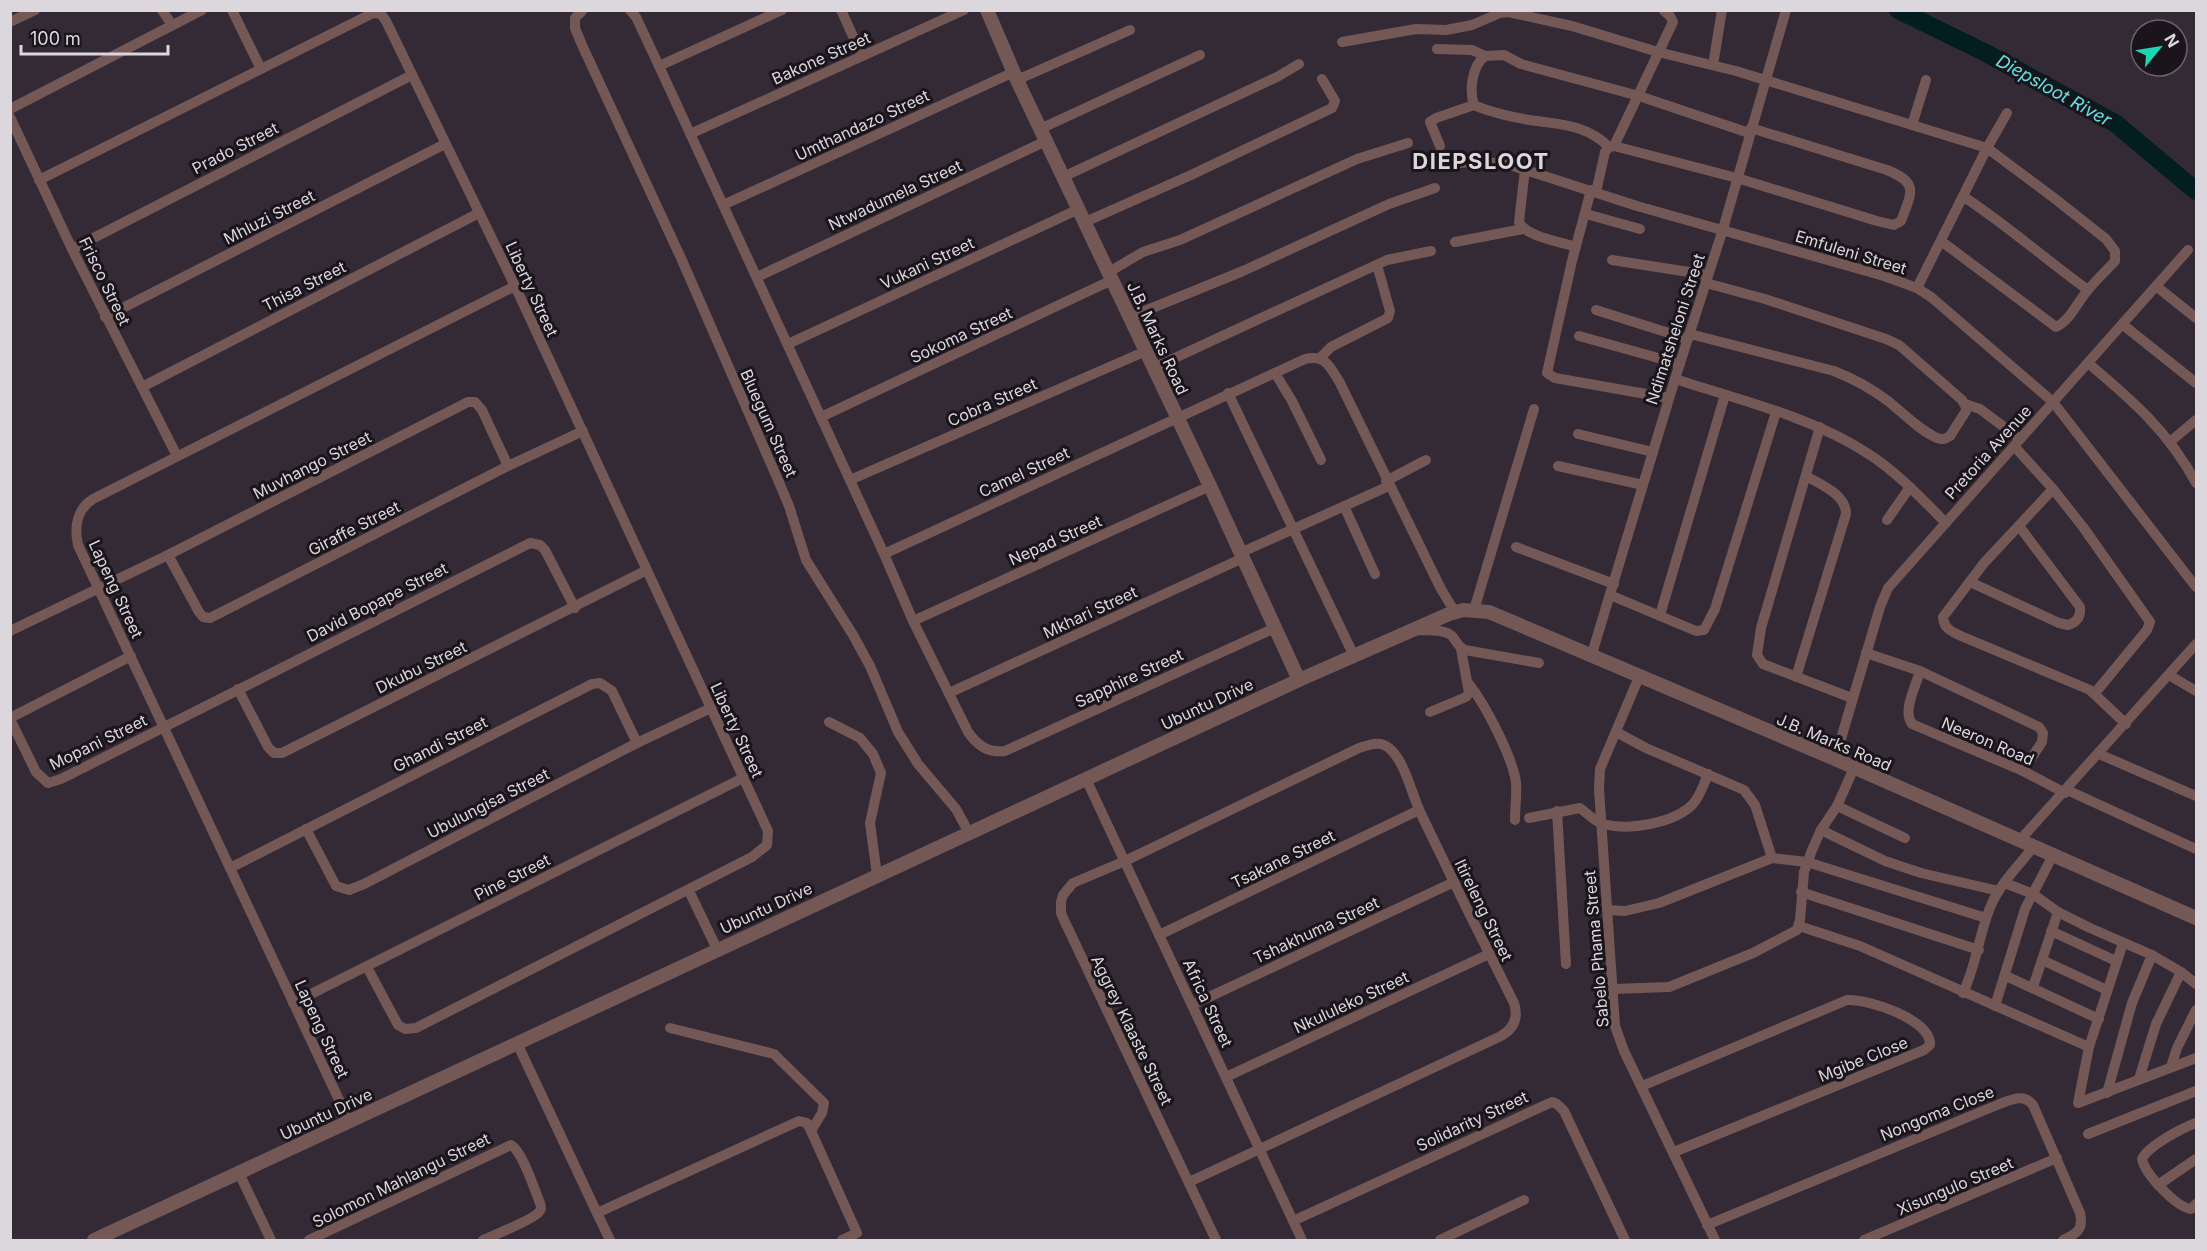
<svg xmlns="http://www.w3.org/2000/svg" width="2207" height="1251" font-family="Inter,sans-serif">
  <rect width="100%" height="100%" fill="#332a36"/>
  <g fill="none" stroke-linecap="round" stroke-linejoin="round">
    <path stroke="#021e1e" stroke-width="18" d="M 1898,10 L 1984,52 L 2115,123 L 2196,191"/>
    <g stroke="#745855" stroke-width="10">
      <path d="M 162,10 L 172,25"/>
      <path d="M 232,10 L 261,69"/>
      <path d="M 583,10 L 575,18 L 575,28 L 582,45 L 681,258 L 778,480 L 789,506 L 806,560 L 853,635 L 870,666 L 898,732 L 918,764 L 956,809 L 969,833"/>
      <path d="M 630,10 L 636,17 L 659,66 L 884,554 L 913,621 L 968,732 C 978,746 988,753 1005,751 L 1275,628"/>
      <path d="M 841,10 L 862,56"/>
      <path d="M 10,22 L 35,10"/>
      <path d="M 1342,42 L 1416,29 L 1446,30 L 1472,25 L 1500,13 L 1508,12 L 1572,26 L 1658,52 L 1736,71 L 1987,148 L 2054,198 L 2106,239 L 2115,251 L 2115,261 C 2106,271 2096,280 2088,290 C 2078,301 2070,321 2056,327 L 1941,241"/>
      <path d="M 1437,49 L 1472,50 L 1485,56"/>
      <path d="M 1713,65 L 1722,10"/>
      <path d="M 659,66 L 782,10"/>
      <path d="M 1017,80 L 1130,30"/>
      <path d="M 10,109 L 202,10"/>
      <path d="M 10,117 L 72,249 L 177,456"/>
      <path d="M 1912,125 L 1926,80"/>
      <path d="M 1040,129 L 1200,55"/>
      <path d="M 690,134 L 964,10"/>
      <path d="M 1440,146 L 1430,122 L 1436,118 L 1474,105"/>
      <path d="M 1614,146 L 1673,22 L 1670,16 L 1664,11"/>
      <path d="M 1609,147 C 1588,126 1565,125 1537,121 C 1519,119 1489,112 1474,105 C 1469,90 1472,66 1485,56 L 1504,55 L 1521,64 L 1639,96 L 1749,133"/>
      <path d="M 1450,164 L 1481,161 L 1513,166 L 1637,206 L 1884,276 L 1917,288 L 1931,297 L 2053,402 L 2196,587"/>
      <path d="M 1525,169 L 1519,222 C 1526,237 1561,242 1576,247"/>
      <path d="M 1063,177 L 1277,77 L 1299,64"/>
      <path d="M 39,180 L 373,13 L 381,14 L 386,21 L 515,286 L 768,831 L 767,845 L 752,857 L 416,1028 L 405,1029 L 398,1025 L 367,967"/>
      <path d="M 1591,190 L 1572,261 L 1547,373 L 1555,378 L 1669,398"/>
      <path d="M 1596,192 L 1605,152 L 1609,147 L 1614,146 L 1737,178 L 1877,221 L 1894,225 L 1901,221 C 1912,192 1919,183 1887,170 L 1751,128"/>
      <path d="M 1964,197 C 2007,225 2046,260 2088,290"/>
      <path d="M 723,205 L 1014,72"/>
      <path d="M 1586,214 L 1640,229"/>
      <path d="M 1085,222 L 1191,175 L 1332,108 L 1335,101 L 1322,79"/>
      <path d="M 1455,242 L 1523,229"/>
      <path d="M 72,249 L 412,75"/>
      <path d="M 1612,260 L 1708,275"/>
      <path d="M 1109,272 L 1143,252 L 1180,240 L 1357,159 L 1408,143"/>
      <path d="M 757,277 L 1046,141"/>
      <path d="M 2156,286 L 2196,318"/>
      <path d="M 1917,288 L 1987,148 L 2007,113"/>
      <path d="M 1596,310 L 1688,339"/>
      <path d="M 105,317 L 445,144"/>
      <path d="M 1130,317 L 1243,271 L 1389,204 L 1435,188"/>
      <path d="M 2122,324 L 2196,383"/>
      <path d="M 1690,334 L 1834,371 C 1854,379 1871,388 1888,401 C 1903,413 1919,430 1937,438 C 1943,440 1945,439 1950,436 L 1966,411 L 1966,407 L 1962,400 L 1899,345 L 1886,339 L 1765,299 L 1706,283"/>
      <path d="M 1579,336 L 1680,364"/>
      <path d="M 788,344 L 1079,209"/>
      <path d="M 1320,358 L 1331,347 L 1388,318 L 1390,311 L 1377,265"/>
      <path d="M 2088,363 C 2132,400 2169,432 2196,483"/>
      <path d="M 1153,368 L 1387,260 L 1431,251"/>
      <path d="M 1275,373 L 1292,401 L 1321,460"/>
      <path d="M 1675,379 C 1739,400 1810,416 1867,453 C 1897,472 1921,498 1946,523"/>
      <path d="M 142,387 L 479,213"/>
      <path d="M 1228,393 L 1354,656"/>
      <path d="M 1965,404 L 1980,409 L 2020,439"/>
      <path d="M 821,417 L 1112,280"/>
      <path d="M 1820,427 L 1761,628 L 1757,655 L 1763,664 L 1852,698"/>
      <path d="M 1578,434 L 1653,452"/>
      <path d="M 2171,441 L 2196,420"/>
      <path d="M 2014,446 L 2053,489 L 2083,527 L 2150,622 L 2147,630 L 2095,693"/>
      <path d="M 1558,466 L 1643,485"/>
      <path d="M 850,480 L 1146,351"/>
      <path d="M 1386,481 L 1426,460"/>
      <path d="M 2053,489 L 1984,563 L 1943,617 C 1944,629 1951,631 1961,636 L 2090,690 L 2126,724"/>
      <path d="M 1344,506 L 1375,574"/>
      <path d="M 1887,520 L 1910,487"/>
      <path d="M 1516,547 L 1614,584"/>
      <path d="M 1240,553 L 1389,486"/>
      <path d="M 884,554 L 1305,359 C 1326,354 1330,367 1340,383 L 1441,589 L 1455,612"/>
      <path d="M 168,555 L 199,612 L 203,617 L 210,618 L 508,466 L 583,431"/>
      <path d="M 1970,582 L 2059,623 L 2068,625 C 2077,622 2081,617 2080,607 L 2019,526"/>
      <path d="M 1610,595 L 1696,631 L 1704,630 L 1715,609 L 1776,412"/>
      <path d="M 1474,610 L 1534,409"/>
      <path d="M 1660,615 L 1725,395"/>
      <path d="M 913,621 L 1210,486"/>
      <path d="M 1413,630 C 1424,631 1444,628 1452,636 C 1457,642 1458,647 1465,650 L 1539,663"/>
      <path d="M 10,631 L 168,555 L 468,402 L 475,402 L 482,410 L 508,466"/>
      <path d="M 1866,653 L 1920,671 L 2039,727 L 2043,733 L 2042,742 L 2023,771"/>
      <path d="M 1591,657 L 1675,379 L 1723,229 L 1786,10"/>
      <path d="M 1920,671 C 1916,686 1902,711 1912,724 L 2023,771 L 2065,793"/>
      <path d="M 2169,675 L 2196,691"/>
      <path d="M 1639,677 L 1600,769 L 1599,789 L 1615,1026 L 1624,1051 L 1715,1240"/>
      <path d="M 1796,677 L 1846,514 C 1846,494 1821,485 1806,476"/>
      <path d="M 1469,684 C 1485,704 1512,756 1516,782 C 1517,794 1515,808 1515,820"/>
      <path d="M 238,689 L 268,747 L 274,753 L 282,753 L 647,570"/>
      <path d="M 949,693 L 1243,558"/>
      <path d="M 1430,712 L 1466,697 L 1469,693 L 1461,649"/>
      <path d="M 10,718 L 131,656"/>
      <path d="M 10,719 L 36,772 L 48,783 L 61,779 L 530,543 L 540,545 L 545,550 L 575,608"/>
      <path d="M 829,722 L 860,738 L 873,754 L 881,773 L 870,823 L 877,875"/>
      <path d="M 1616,732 L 1646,748 L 1744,790 L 1755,805 L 1772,858"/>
      <path d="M 2099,754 L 2196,796"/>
      <path d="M 1835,759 L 1880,607 L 1888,588 L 2188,250"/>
      <path d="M 1086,779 L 1302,1240"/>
      <path d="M 2067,790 L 2196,849"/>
      <path d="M 1837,806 L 1905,838"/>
      <path d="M 1557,811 L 1566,964"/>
      <path d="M 1529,818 L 1580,808 C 1587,813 1595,822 1603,824 C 1629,831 1675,823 1693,804 C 1700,796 1704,784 1708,774"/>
      <path d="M 306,829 L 336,886 L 349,890 L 364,884 L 637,743 L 711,708"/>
      <path d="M 1821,830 L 1885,861 L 1921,873 L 1999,891"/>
      <path d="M 2020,840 L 2196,644"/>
      <path d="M 230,868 L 592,684 L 600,683 L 612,691 L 637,743"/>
      <path d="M 2005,883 L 2033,894 L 2058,912 L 2090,928 L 2152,955 L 2181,972 L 2196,984"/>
      <path d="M 689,891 L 717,949"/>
      <path d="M 1801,892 L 1979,950"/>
      <path d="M 1607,910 L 1625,911 L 1659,903 L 1772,858 L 1807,862 L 1986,918"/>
      <path d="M 1799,926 L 1860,946 L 2089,1047"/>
      <path d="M 2051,931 L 2116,961"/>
      <path d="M 1159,935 L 1419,810"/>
      <path d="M 2123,943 L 2089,1047 L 2078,1103 L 2196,1058"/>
      <path d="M 2042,960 L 2107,990"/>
      <path d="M 2006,976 L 2099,1019"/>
      <path d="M 2033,987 L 2058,912"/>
      <path d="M 1614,989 L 1669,987 L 1753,953 L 1797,930 L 1800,920 L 1804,872 L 1812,850 L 1821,830 L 1837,806 L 1854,768"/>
      <path d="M 1963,993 C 1977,964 1979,932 1992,903 C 2001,883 2020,864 2034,846"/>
      <path d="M 293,1003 L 743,778"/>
      <path d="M 1192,1005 L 1454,882"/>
      <path d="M 1995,1006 L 2025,909 L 2053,855"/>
      <path d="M 670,1028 L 774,1054 L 824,1103 L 822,1113 L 811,1131"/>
      <path d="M 517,1043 L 597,1213"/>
      <path d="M 2171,1067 L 2177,1048 L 2196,1010"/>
      <path d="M 1226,1077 L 1489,954"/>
      <path d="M 2139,1079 L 2156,1024 L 2181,972"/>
      <path d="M 1642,1086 L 1847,1000 C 1868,999 1931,1019 1930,1045 L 1924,1050 L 1674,1152"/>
      <path d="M 2107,1093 L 2132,1003 L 2152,955"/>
      <path d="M 349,1121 L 78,545 C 74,527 77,509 93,499 L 515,286"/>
      <path d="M 2196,1123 C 2182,1128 2148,1146 2142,1159 C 2145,1174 2176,1207 2191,1209 L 2196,1204"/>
      <path d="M 2088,1134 L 2196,1091"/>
      <path d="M 239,1173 L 271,1240"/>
      <path d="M 1189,1182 L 1499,1037 C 1513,1030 1519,1019 1514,1003 C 1482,940 1451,877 1421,814 C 1412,795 1405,761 1389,748 C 1380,740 1369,745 1359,748 L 1125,861 L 1073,883 L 1063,895 L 1061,902 L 1061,913 L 1064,920 L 1216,1240"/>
      <path d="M 2158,1185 L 2196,1159"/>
      <path d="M 1293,1221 L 1552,1102 L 1557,1104 L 1564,1111 L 1625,1240"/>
      <path d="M 1707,1225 L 2002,1103 C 2013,1099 2024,1094 2033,1105 L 2080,1213 C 2084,1230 2076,1234 2063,1240"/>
      <path d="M 309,1240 L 511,1145 C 523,1152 534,1189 540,1203 C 541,1207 542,1209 539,1212 C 533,1220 494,1235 483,1240"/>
      <path d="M 610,1240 L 597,1213 L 799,1121 L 807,1123 L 811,1131 L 857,1233 L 842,1240"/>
      <path d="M 1440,1240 L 1524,1200"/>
      <path d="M 1864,1240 L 2057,1158"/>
    </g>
    <g stroke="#745855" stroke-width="14">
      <path d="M 987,10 L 1017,80 L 1210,486 L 1299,680"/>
      <path d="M 94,1240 L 1299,680 L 1449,614 L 1463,610 L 1489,612 L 1835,759 L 2196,918"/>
    </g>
  </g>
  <g text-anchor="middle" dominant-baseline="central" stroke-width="6" stroke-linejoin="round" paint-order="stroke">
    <g font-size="16" fill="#dcd6dd" stroke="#19151a">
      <text transform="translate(821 58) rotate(-24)">Bakone Street</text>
      <text transform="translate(862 125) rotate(-25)">Umthandazo Street</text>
      <text transform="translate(235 148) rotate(-27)">Prado Street</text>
      <text transform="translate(895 195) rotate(-25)">Ntwadumela Street</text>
      <text transform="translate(269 217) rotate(-27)">Mhluzi Street</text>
      <text transform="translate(1851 252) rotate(17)">Emfuleni Street</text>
      <text transform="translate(927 263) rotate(-25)">Vukani Street</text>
      <text transform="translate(105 281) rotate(64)">Frisco Street</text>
      <text transform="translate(304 286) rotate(-27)">Thisa Street</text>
      <text transform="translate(532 289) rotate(65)">Liberty Street</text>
      <text transform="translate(1675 329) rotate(-72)">Ndimatsheloni Street</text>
      <text transform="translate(961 335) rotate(-25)">Sokoma Street</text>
      <text transform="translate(1158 338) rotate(65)">J.B. Marks Road</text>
      <text transform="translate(992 402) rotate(-24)">Cobra Street</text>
      <text transform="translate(769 423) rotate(66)">Bluegum Street</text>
      <text transform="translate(1988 452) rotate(-48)">Pretoria Avenue</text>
      <text transform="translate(312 465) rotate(-27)">Muvhango Street</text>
      <text transform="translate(1024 472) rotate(-25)">Camel Street</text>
      <text transform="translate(354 528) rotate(-27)">Giraffe Street</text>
      <text transform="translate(1055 540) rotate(-24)">Nepad Street</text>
      <text transform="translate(116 589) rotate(65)">Lapeng Street</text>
      <text transform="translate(377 602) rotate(-27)">David Bopape Street</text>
      <text transform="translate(1090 612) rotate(-25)">Mkhari Street</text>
      <text transform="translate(421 667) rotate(-26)">Dkubu Street</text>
      <text transform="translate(1129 678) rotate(-25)">Sapphire Street</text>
      <text transform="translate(1207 704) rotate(-25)">Ubuntu Drive</text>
      <text transform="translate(737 730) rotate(65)">Liberty Street</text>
      <text transform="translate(1988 741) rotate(23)">Neeron Road</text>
      <text transform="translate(98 742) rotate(-26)">Mopani Street</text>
      <text transform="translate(1834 742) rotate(23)">J.B. Marks Road</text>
      <text transform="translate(440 744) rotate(-27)">Ghandi Street</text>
      <text transform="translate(488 803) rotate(-27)">Ubulungisa Street</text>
      <text transform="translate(1283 859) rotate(-26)">Tsakane Street</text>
      <text transform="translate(512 877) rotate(-27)">Pine Street</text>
      <text transform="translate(766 908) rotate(-25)">Ubuntu Drive</text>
      <text transform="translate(1484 910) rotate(64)">Itireleng Street</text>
      <text transform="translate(1316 930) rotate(-25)">Tshakhuma Street</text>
      <text transform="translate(1596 949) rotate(-95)">Sabelo Phama Street</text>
      <text transform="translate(1351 1002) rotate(-25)">Nkululeko Street</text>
      <text transform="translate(1208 1003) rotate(65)">Africa Street</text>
      <text transform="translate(322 1029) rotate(65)">Lapeng Street</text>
      <text transform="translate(1132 1030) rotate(64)">Aggrey Klaaste Street</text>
      <text transform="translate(1863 1059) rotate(-22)">Mgibe Close</text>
      <text transform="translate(1937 1113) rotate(-22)">Nongoma Close</text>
      <text transform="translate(326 1114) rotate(-25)">Ubuntu Drive</text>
      <text transform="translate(1472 1121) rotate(-25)">Solidarity Street</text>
      <text transform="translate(401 1180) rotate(-26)">Solomon Mahlangu Street</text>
      <text transform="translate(1955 1186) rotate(-23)">Xisungulo Street</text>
    </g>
    <g font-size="18" font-style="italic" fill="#5fe3e5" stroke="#19151a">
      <text transform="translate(2054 90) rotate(29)">Diepsloot River</text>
    </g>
    <g font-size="22" font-weight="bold" letter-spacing="1.5" fill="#dcd6dd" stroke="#19151a">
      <text x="1481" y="161">DIEPSLOOT</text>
    </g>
  </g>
  <rect width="2207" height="1251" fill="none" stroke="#dcd6dd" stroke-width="24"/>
  <g transform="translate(2159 48) rotate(60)"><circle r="28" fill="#19151a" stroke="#676268" stroke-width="1.5"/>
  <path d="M0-4.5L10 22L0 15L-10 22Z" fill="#1dd5b1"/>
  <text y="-9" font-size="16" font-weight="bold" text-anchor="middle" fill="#dcd6dd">N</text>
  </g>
  <path d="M21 45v9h147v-9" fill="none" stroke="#dcd6dd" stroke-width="3"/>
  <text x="30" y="45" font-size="18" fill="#dcd6dd" stroke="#19151a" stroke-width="4.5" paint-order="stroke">100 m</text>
</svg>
